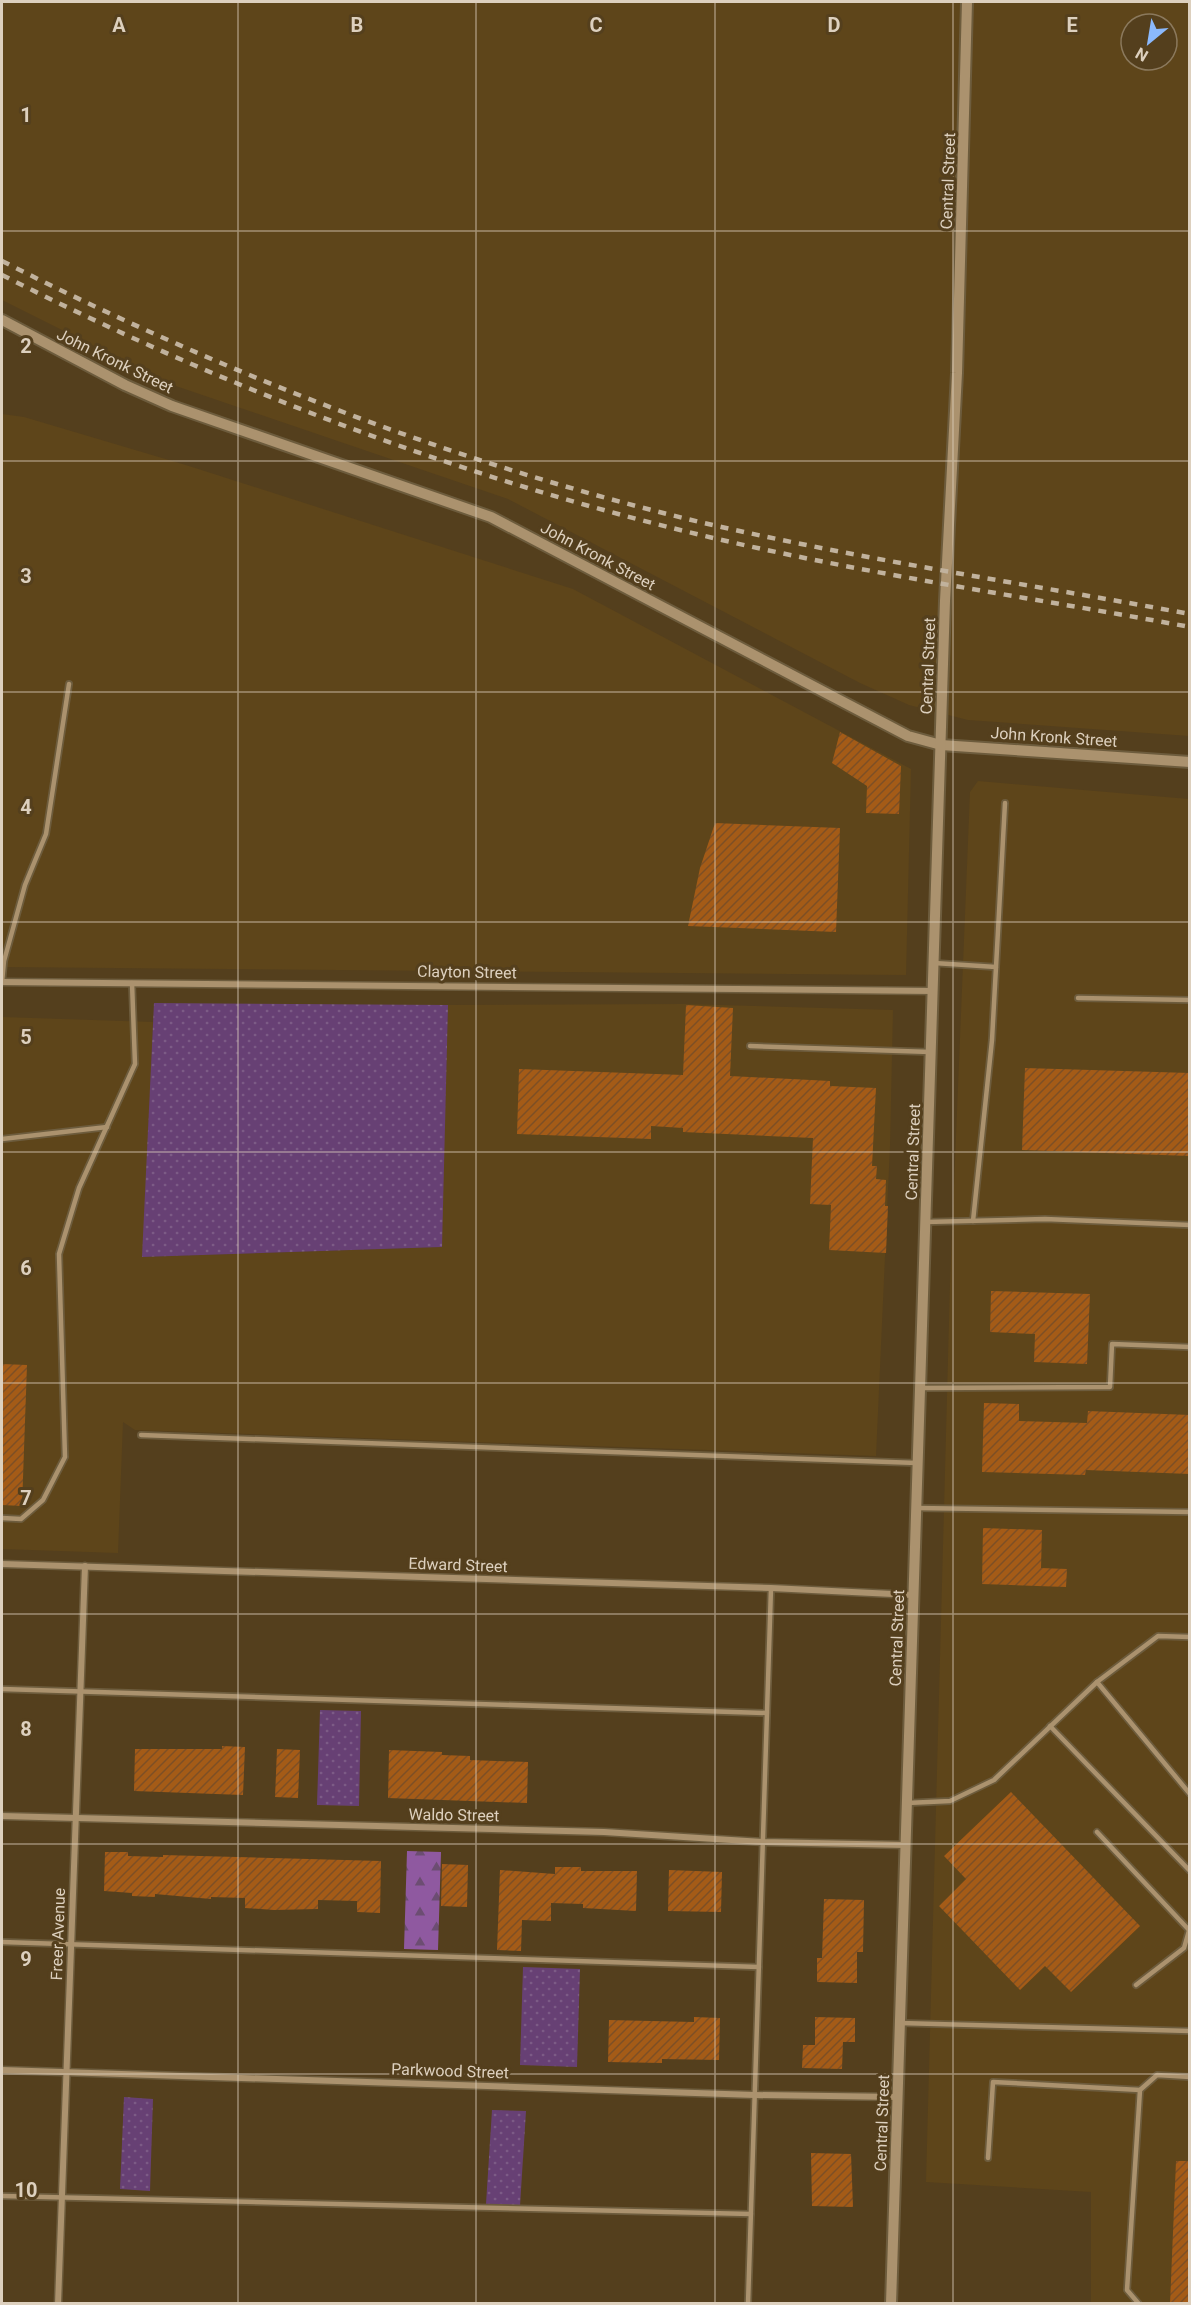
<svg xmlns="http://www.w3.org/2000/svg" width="1191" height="2305" font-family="Roboto,sans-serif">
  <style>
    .built { fill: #5e451a; fill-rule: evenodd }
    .grass { fill: url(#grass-dots) }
    .forest { fill: url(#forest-firs) }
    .building { fill: url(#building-hatch) }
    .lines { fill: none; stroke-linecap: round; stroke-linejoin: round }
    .service-casing { stroke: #6d5c3d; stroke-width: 8 }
    .minor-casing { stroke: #6d5c3d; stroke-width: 9 }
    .tertiary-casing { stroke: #6d5c3d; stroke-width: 14 }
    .service { stroke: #ab926e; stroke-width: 4.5 }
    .minor { stroke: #ab926e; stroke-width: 6 }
    .tertiary { stroke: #ab926e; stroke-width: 10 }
    .rail { stroke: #c1b29d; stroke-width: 4.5; stroke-dasharray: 8 8; stroke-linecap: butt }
    .grid { fill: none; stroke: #ddd0be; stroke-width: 1.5; stroke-opacity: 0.55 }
    .labels { text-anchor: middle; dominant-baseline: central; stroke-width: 6; stroke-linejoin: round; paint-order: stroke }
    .street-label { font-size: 16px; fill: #ddd0be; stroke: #543f1d }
    .grid-label { font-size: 20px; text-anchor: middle; font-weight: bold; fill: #ddd0be; stroke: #543f1d; stroke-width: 6; stroke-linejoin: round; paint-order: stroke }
  </style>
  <defs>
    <pattern id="grass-dots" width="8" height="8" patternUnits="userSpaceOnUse" patternTransform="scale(1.5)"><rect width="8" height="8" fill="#674074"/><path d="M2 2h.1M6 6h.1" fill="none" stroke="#7c5b86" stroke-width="1.8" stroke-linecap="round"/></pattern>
    <pattern id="forest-firs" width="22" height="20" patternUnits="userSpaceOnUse" patternTransform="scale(1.5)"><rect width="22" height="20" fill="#8f59a0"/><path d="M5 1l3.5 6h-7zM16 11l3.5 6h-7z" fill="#6c4d72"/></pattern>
    <pattern id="building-hatch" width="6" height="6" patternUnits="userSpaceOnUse" patternTransform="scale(1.5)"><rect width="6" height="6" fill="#a45b17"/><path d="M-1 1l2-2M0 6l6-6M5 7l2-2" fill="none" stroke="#7d4f25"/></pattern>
  </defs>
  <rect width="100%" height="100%" fill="#543f1d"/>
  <g class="built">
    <path d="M 2,2 L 1189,2 L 1189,736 L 968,720 L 909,705 L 860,683 L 508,499 L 170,384 L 2,300 ZM 1131,24 L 1167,24 L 1167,60 L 1131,60 Z"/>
    <path d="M 2,414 L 24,417 L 189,466 L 573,589 L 911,769 L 906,975 L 2,967 Z"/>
    <path d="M 978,781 L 1189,799 L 1189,2303 L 1091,2303 L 1091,2192 L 926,2182 L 950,1284 L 970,792 Z"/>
    <path d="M 685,1004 L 893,1010 L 890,1146 L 876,1456 L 135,1430 L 123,1422 L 118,1553 L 2,1549 L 2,1017 L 153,1022 L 143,1257 L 441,1247 L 448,1005 Z"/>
  </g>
  <g class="grass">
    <path d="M 154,1003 L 448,1005 L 442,1247 L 142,1257 Z"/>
    <path d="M 320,1710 L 361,1711 L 359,1806 L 317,1805 Z"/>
    <path d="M 523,1967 L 580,1969 L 577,2067 L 520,2065 Z"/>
    <path d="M 124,2097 L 153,2099 L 150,2191 L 120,2189 Z"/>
    <path d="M 492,2110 L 526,2111 L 520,2206 L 486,2204 Z"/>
  </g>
  <path class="forest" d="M 407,1851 L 441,1852 L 438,1950 L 404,1949 Z"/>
  <g class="building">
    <path d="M 840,732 L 901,766 L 899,814 L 866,813 L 867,786 L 832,763 Z"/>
    <path d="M 715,823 L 840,828 L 836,932 L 688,926 L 700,868 Z"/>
    <path d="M 686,1005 L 733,1008 L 730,1076 L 830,1081 L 830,1086 L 876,1088 L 872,1166 L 877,1166 L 876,1179 L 886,1180 L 885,1206 L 888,1206 L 886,1253 L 829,1250 L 831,1205 L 810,1204 L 813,1138 L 683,1132 L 683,1128 L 651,1126 L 651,1139 L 517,1134 L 519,1069 L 683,1075 Z"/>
    <path d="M 1025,1068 L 1190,1073 L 1190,1156 L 1022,1150 Z"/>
    <path d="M 991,1291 L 1090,1294 L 1087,1364 L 1034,1362 L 1035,1334 L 990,1332 Z"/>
    <path d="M 2,1364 L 27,1365 L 22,1506 L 2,1505 Z"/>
    <path d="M 984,1403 L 1019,1404 L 1019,1421 L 1087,1423 L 1088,1411 L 1190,1415 L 1190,1474 L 1086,1470 L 1085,1475 L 982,1472 Z"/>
    <path d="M 983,1528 L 1042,1530 L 1041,1568 L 1067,1569 L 1066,1587 L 982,1584 Z"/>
    <path d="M 222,1746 L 245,1747 L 243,1795 L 134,1791 L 135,1749 L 222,1749 Z"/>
    <path d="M 277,1749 L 300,1750 L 298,1798 L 275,1797 Z"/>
    <path d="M 389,1750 L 442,1752 L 442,1755 L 470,1756 L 470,1760 L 528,1762 L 527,1803 L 388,1798 Z"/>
    <path d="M 1011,1792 L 1140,1926 L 1071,1992 L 1045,1966 L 1020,1990 L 939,1906 L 966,1879 L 944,1856 Z"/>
    <path d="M 105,1852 L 128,1852 L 128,1856 L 163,1857 L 163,1855 L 381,1861 L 380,1913 L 357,1912 L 357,1901 L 318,1900 L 318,1909 L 274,1910 L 245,1908 L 245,1898 L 211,1897 L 211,1899 L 155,1894 L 155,1897 L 132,1896 L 132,1893 L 104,1891 Z"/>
    <path d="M 442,1864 L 468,1865 L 467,1907 L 441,1906 Z"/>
    <path d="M 555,1867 L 581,1867 L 581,1871 L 637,1871 L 636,1911 L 583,1908 L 583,1904 L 551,1903 L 551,1921 L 522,1920 L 521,1951 L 497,1950 L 500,1870 L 555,1874 Z"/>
    <path d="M 669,1870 L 722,1872 L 721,1912 L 668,1911 Z"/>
    <path d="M 824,1899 L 864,1900 L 863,1952 L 857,1952 L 857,1983 L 817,1982 L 817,1958 L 822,1958 Z"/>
    <path d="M 694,2017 L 720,2018 L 719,2060 L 662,2059 L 662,2063 L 608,2062 L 609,2020 L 694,2022 Z"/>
    <path d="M 815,2017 L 855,2018 L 855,2042 L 843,2042 L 842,2069 L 802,2068 L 803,2045 L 815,2045 Z"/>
    <path d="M 811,2153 L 851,2154 L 853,2207 L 812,2206 Z"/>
    <path d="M 1176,2161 L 1190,2161 L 1190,2304 L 1170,2304 Z"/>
  </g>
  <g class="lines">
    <g class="service-casing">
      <g id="service">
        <path d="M 934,963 L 996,967"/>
        <path d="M 2,982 L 4,961 L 25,885 L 46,834 L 69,684"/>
        <path d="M 1078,998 L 1190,1000"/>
        <path d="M 750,1046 L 931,1052"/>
        <path d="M 2,1139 L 107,1127"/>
        <path d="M 973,1221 L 992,1040 L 1005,803"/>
        <path d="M 925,1222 L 1045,1219 L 1190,1225"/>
        <path d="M 921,1388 L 1110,1387 L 1112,1344 L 1190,1347"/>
        <path d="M 141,1435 L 917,1463"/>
        <path d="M 916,1508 L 1190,1512"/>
        <path d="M 2,1518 L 21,1519 L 43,1500 L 65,1457 L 59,1254 L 79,1188 L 135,1064 L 132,983"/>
        <path d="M 1097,1682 L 1158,1636 L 1190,1637"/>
        <path d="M 2,1689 L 767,1713"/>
        <path d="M 1050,1726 L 1190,1871"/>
        <path d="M 907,1803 L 950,1801 L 994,1780 L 1097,1682 L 1190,1794"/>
        <path d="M 1097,1832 L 1189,1930"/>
        <path d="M 2,1942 L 759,1967"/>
        <path d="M 1136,1985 L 1184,1948 L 1190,1927"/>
        <path d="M 900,2023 L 1190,2031"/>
        <path d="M 988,2158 L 993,2082 L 1140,2090"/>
        <path d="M 2,2196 L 751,2214"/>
        <path d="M 748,2304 L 771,1588"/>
        <path d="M 1139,2304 L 1127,2290 L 1140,2090 L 1157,2075 L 1190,2077"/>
      </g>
    </g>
    <g class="minor-casing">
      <g id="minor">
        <path d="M 2,982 L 933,991"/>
        <path d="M 2,1564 L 771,1588 L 913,1595"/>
        <path d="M 2,1816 L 604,1832 L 763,1842 L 905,1845"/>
        <path d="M 2,2070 L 755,2095 L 897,2097"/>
        <path d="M 58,2304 L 85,1566"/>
      </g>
    </g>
    <g class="tertiary-casing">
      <g id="tertiary">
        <path d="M 2,320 L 125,385 L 172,406 L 491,517 L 908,736 L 941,745 L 1190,762"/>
        <path d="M 891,2304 L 945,601 L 957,373 L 967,2"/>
      </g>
    </g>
    <use href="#service" class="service"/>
    <use href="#minor" class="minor"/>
    <use href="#tertiary" class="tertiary"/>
    <g class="rail">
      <path d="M 2,261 C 225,374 459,465 704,523 C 864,560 1027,584 1190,614"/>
      <path d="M 2,275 C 231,391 471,482 722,540 C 877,576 1034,598 1190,627"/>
    </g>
  </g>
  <path class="grid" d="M 238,2 L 238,2304M 476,2 L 476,2304M 715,2 L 715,2304M 953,2 L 953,2304M 2,231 L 1190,231M 2,461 L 1190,461M 2,692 L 1190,692M 2,922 L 1190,922M 2,1152 L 1190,1152M 2,1383 L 1190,1383M 2,1614 L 1190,1614M 2,1844 L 1190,1844M 2,2074 L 1190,2074"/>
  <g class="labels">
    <g class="street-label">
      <text transform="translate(948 181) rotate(-88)">Central Street</text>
      <text transform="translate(115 361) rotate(26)">John Kronk Street</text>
      <text transform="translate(598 556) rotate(28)">John Kronk Street</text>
      <text transform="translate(928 666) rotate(-88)">Central Street</text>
      <text transform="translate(1054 737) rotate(4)">John Kronk Street</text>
      <text transform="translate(467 972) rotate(1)">Clayton Street</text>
      <text transform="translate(913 1152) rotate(-88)">Central Street</text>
      <text transform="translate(458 1565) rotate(2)">Edward Street</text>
      <text transform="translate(897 1638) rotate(-88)">Central Street</text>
      <text transform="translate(454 1815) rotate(1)">Waldo Street</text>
      <text transform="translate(58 1934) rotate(-88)">Freer Avenue</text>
      <text transform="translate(450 2071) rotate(2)">Parkwood Street</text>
      <text transform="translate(882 2123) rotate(-88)">Central Street</text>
    </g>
  </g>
  <g class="grid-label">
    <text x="119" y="32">A</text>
    <text x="357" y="32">B</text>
    <text x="596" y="32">C</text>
    <text x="834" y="32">D</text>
    <text x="1072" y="32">E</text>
    <text x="26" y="122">1</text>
    <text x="26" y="353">2</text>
    <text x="26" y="583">3</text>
    <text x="26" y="814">4</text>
    <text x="26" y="1044">5</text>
    <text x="26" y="1275">6</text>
    <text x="26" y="1505">7</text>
    <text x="26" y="1736">8</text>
    <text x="26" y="1966">9</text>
    <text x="26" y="2197">10</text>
  </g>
  <rect width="1191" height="2305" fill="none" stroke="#ddd0be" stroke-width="6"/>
  <g transform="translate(1149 42) rotate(210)"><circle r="28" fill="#543f1d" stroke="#8b795d" stroke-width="1.5"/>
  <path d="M0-4.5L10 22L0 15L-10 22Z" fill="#8bb9fc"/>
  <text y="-9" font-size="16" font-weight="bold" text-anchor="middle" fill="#ddd0be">N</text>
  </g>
</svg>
